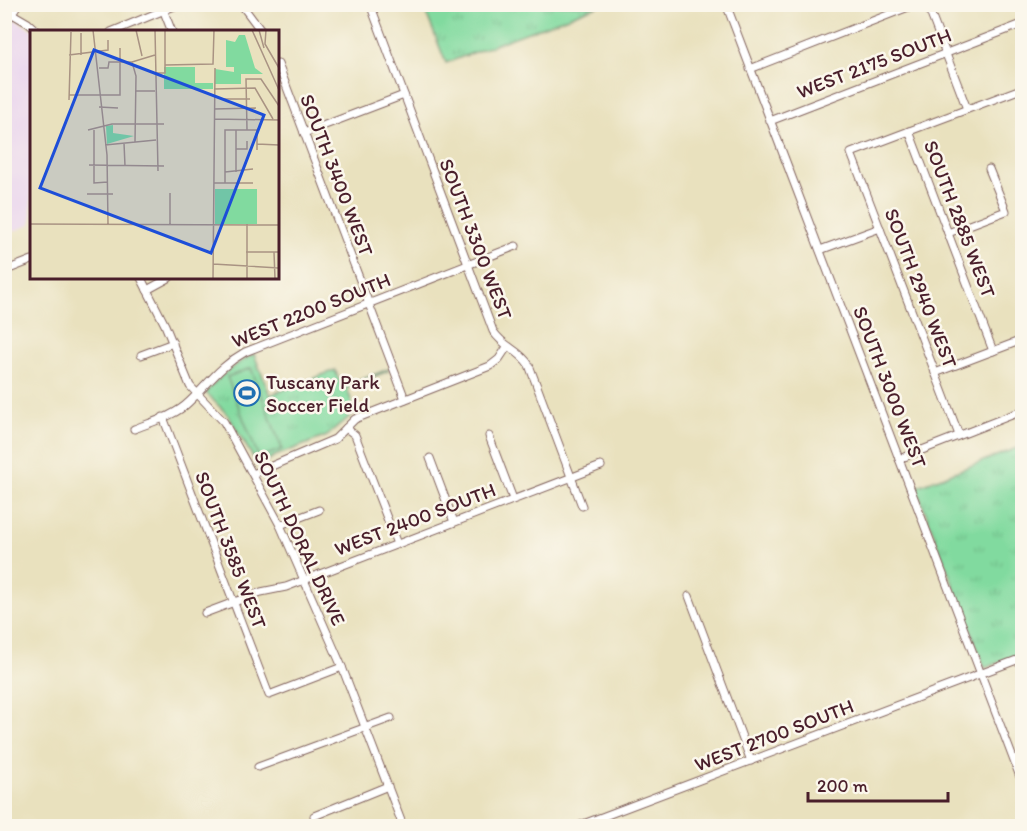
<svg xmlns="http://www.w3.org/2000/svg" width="1027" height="831" font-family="Itim,sans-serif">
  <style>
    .built { fill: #e8d2ee }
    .grass { fill: url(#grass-tufts); stroke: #667c65; stroke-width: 1.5 }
    .pitch { fill: #81da9f; stroke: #667c65; stroke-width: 1.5 }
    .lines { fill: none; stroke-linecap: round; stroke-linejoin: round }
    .minor-casing { stroke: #82635e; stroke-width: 9 }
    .minor { stroke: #fff; stroke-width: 7 }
    .labels { text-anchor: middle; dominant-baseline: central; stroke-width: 5; stroke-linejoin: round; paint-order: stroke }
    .street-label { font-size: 20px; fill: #4a1f2b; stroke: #fbf7ec }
    .poi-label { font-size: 20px; fill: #4a1f2b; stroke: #fbf7ec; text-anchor: start }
    .inset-road { fill: none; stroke: #a99383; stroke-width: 1.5 }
    .view { fill: #1d4ed8; fill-opacity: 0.15; stroke: #1d4ed8; stroke-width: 3 }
    .inset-edge { fill: none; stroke: #4a1f2b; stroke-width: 3 }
  </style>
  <defs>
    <pattern id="grass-tufts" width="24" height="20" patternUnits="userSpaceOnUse" patternTransform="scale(1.5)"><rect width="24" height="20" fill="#81da9f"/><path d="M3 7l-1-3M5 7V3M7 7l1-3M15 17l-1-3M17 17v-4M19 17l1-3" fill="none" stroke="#71bb89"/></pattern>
  </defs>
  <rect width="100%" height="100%" fill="#fbf7ec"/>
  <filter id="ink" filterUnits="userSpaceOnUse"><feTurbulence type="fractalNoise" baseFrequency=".0167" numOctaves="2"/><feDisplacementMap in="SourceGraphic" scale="12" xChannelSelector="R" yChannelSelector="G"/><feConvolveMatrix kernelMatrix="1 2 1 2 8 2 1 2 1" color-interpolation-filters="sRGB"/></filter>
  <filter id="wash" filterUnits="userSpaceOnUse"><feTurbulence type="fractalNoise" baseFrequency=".008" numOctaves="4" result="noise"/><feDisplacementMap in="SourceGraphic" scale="24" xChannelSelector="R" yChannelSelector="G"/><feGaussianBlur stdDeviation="1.35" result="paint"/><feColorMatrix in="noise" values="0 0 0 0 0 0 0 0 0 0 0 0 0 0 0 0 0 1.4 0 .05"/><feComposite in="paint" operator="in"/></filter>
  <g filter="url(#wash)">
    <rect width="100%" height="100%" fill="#e9e1be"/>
    <path class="built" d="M 12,18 L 34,31 L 32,32 L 31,224 L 5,235 L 4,31 Z"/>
    <g class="grass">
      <path d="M 423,5 L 600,5 L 446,63 Z"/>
      <path d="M 254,354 L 270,395 L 335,370 L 342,387 L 388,369 L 388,371 L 347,388 L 355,412 L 327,436 L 275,456 L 258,466 L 228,415 L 206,393 C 220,375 234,365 254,354 Z"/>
      <path d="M 1022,446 L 1022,653 L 985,668 L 916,487 Z"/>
    </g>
    <path class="pitch" d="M 251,368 L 282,449 L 259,458 L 227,377 Z"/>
  </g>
  <g filter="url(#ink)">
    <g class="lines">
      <g class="minor-casing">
        <g id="minor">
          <path d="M 161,4 L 172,32"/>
          <path d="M 241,4 L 262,32"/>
          <path d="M 370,4 L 493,331 C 505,349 518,348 529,365 L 582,506"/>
          <path d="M 726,4 L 1022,782"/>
          <path d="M 927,4 L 967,109"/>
          <path d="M 4,9 L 28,23 L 38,32"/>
          <path d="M 4,25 L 18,4"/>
          <path d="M 111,32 L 179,4"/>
          <path d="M 278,64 L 405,399"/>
          <path d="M 750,69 L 916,4"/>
          <path d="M 770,121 L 1022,24"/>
          <path d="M 909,131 L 993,351"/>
          <path d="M 304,133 L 404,95"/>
          <path d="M 948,233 L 1006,211 L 989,169"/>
          <path d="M 820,250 L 880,228"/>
          <path d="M 4,271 L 32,260"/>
          <path d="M 141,278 L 165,325 L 190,386 L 224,422 L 280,525 L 342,667 L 403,826"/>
          <path d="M 147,290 L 169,278"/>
          <path d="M 141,355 L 173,343"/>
          <path d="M 935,373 L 1022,340"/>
          <path d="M 163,417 L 269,695 L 342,667"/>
          <path d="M 346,428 L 355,435 L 397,544"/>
          <path d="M 134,429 C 152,422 175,416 189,402 C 209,383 220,366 245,352 L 516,246"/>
          <path d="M 959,435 L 851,153 L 1021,89 L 1022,94"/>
          <path d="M 489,436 L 513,499"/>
          <path d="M 430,458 L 454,522"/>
          <path d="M 899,459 L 1022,411"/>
          <path d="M 253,474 L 335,439 L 355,419 L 490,366 L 499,359 L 507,347"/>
          <path d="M 280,525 L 319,510"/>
          <path d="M 689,596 L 751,761"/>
          <path d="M 205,613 L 261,592 L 286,587 L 601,466"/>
          <path d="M 258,767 L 391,718"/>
          <path d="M 314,816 L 388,786"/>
          <path d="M 578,826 L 1022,658"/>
        </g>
      </g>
      <use href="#minor" class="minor"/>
    </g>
  </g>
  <defs>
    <g id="stadium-ring" transform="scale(1.35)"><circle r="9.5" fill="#fbf7ec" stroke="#1f6fb2" stroke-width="1.5"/><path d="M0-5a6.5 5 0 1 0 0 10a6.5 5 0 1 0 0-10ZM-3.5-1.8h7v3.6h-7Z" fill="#1f6fb2"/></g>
  </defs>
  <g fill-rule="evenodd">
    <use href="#stadium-ring" x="247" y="393"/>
  </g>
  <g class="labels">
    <g class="street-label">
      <text transform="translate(874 63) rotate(-21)">WEST 2175 SOUTH</text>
      <text transform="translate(337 175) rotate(69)">SOUTH 3400 WEST</text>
      <text transform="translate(960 219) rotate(69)">SOUTH 2885 WEST</text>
      <text transform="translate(476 239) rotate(69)">SOUTH 3300 WEST</text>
      <text transform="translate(921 288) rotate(69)">SOUTH 2940 WEST</text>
      <text transform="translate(311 310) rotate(-22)">WEST 2200 SOUTH</text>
      <text transform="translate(890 387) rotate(69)">SOUTH 3000 WEST</text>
      <text transform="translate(415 519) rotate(-21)">WEST 2400 SOUTH</text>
      <text transform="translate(300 538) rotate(65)">SOUTH DORAL DRIVE</text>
      <text transform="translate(231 550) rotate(69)">SOUTH 3585 WEST</text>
      <text transform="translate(774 735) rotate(-21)">WEST 2700 SOUTH</text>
    </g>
    <g class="poi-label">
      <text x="266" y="382">Tuscany Park<tspan x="266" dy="23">Soccer Field</tspan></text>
    </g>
  </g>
  <g transform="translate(30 30)">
    <rect width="249" height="249" fill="#e9e1be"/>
    <path d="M 209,5 L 215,5 L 225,38 L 233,44 L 211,44 L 211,54 L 185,54 L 185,39 L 204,42 L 204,37 L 196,37 L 196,10 L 205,12 ZM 134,37 L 165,37 L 165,53 L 183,53 L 183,59 L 134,59 ZM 83,95 L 83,103 L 104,106 L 77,114 L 76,96 ZM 185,159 L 227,159 L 227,194 L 185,194 Z" fill="#81da9f"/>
    <path class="inset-road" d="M 63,0 L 77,125 L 78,194M 106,0 L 112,26M 125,0 L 128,141M 222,0 L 249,60M 229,0 L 234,18M 236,0 L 235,14 L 249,38M 39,25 L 78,20 L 78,10M 51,25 L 51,3M 102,32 L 106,46 L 105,112M 135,35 L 183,34 L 184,0M 69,38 L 78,38 L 79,32 L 102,32 L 125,25M 125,43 L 135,43 L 135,0M 184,59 L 225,58 L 243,89M 106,61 L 125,61M 39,65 L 90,65 L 90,18M 191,69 L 220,69M 39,70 L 41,2M 69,77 L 88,78M 184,79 L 226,78M 184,89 L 249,90M 58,100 L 82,94 L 134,94M 64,100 L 64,153 L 78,152M 217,100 L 216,49 L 231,49 L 249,76M 94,113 L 95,136M 227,114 L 249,115M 75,115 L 126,110M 206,119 L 217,119 L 217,111M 59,135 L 134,136M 195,142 L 223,139M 206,142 L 206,100M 184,153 L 223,153M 195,153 L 195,100 L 227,100 L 227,120M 57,164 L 83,164M 0,194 L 249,195M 140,194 L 140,163M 217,194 L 217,249M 216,222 L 249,222M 244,222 L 245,249M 183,234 L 249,238M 183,249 L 185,38"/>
    <path class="view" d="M 64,20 L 234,85 L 181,223 L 10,158 Z"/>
    <rect width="249" height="249" class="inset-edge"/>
  </g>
  <rect width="1027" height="831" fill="none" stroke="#fbf7ec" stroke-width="24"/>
  <path d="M808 792v9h140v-9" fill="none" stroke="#4a1f2b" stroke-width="3"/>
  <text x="817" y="792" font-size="18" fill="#4a1f2b" stroke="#fbf7ec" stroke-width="4.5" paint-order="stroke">200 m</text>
</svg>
